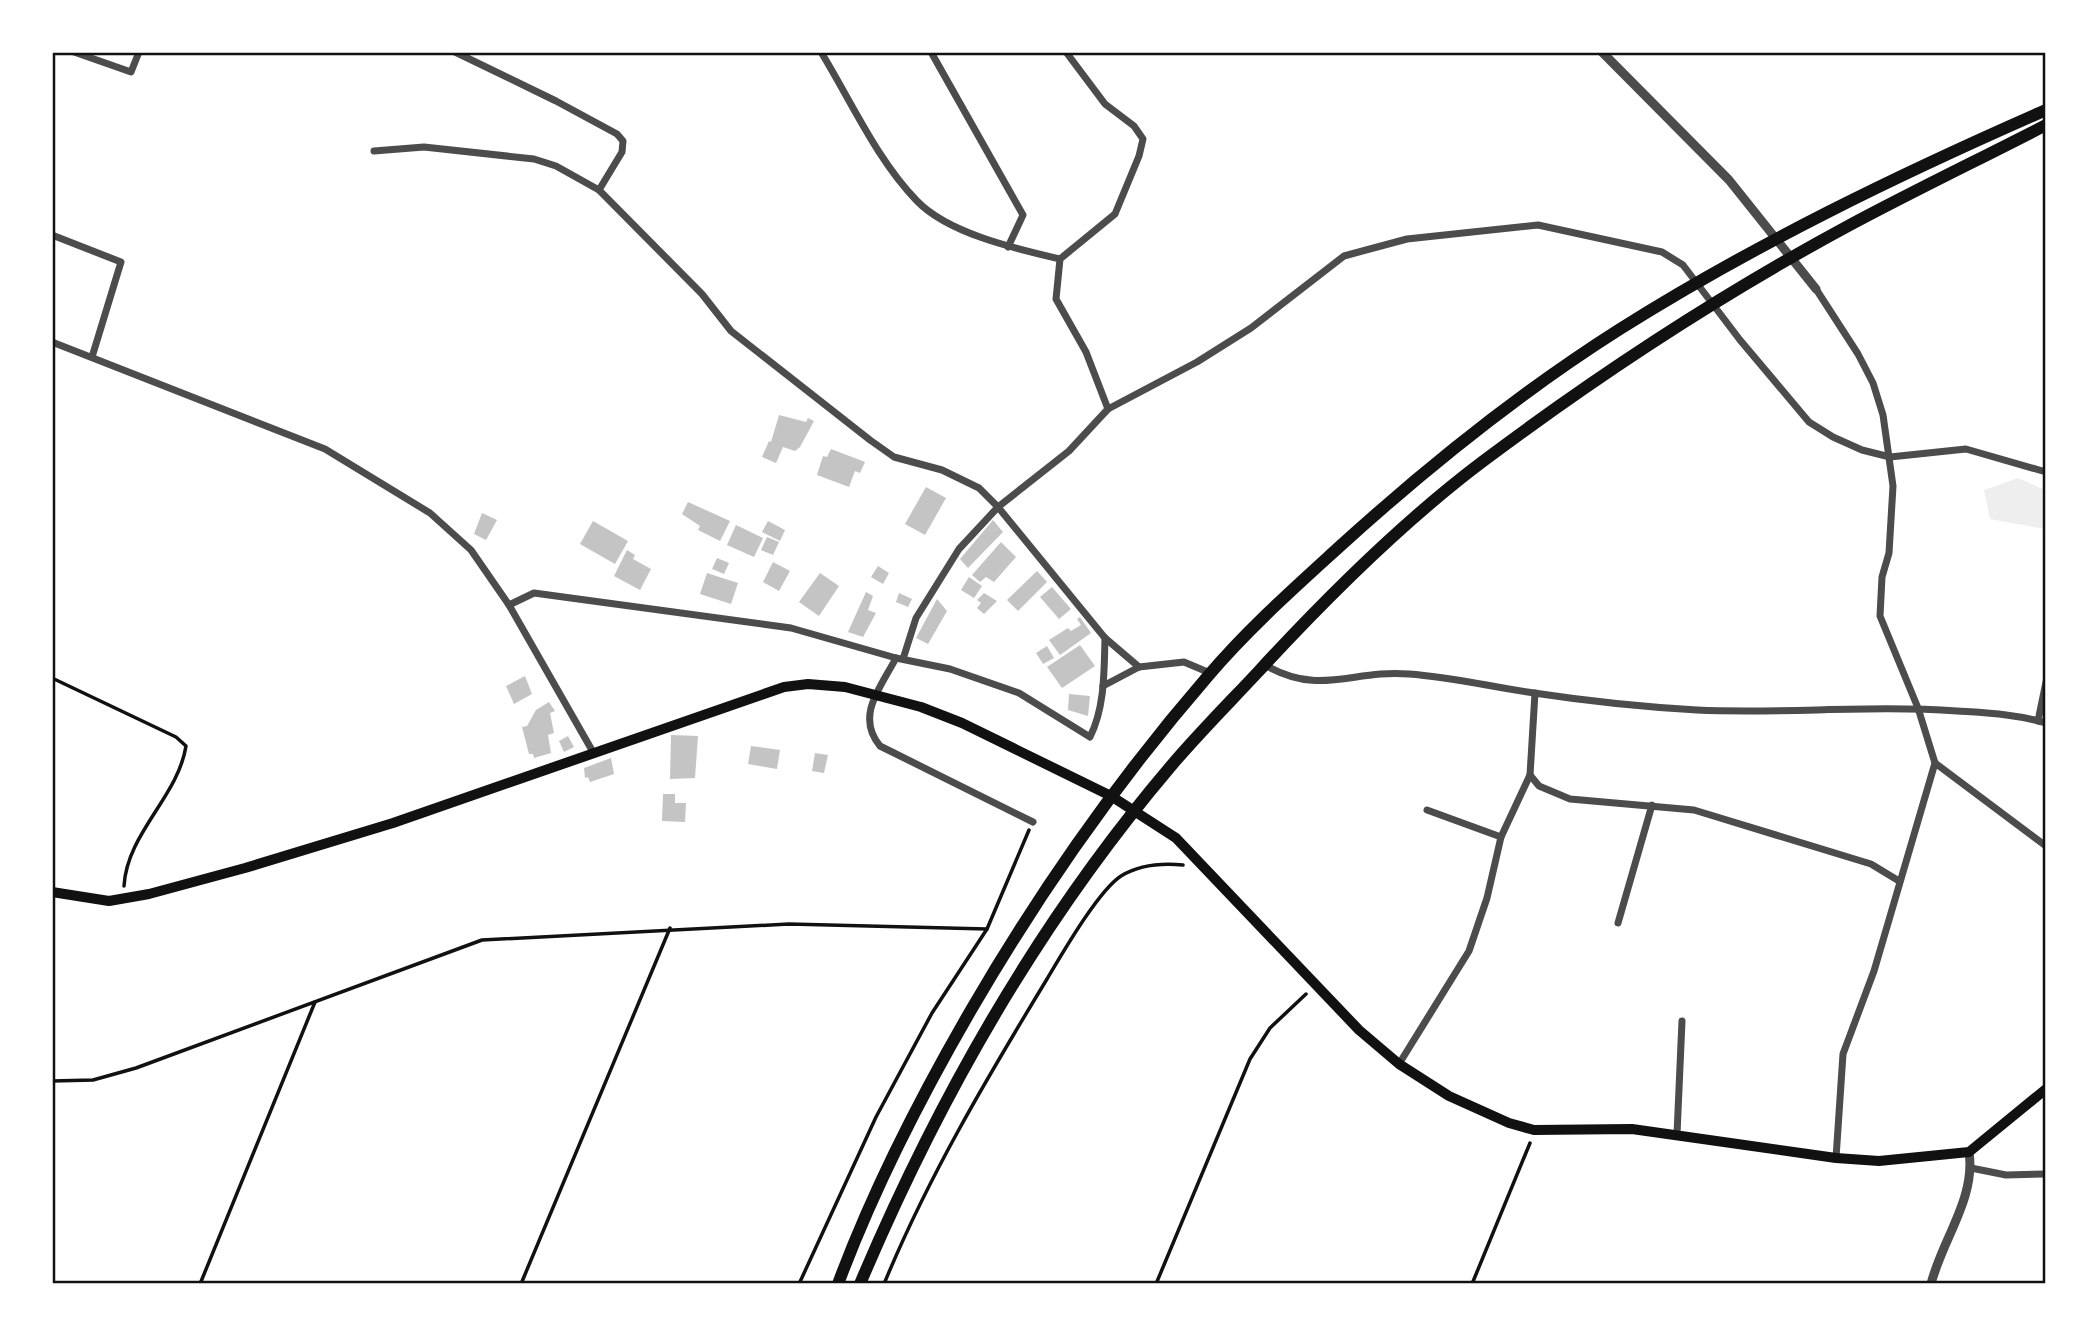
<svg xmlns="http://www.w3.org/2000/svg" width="2098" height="1336" font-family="Bitter,serif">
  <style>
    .green { fill: #eee }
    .building { fill: #c4c4c4 }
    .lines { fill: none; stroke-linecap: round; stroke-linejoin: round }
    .path { stroke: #111; stroke-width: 3.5 }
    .minor { stroke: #4c4c4c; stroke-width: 7 }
    .tertiary { stroke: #4c4c4c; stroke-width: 9 }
    .primary { stroke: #111; stroke-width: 10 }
    .trunk { stroke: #111; stroke-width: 12 }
    .neatline { fill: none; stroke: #111; stroke-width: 2.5 }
  </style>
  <rect width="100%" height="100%" fill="#fff"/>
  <path class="green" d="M 2018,478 L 2045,490 L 2045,529 L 1990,519 L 1984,490 Z"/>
  <g class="building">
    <path d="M 779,415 L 806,422 L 808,418 L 814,421 L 800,447 L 795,451 L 783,447 L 776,463 L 762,457 L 769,441 L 771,442 Z"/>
    <path d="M 831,449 L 865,462 L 860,473 L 855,471 L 849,487 L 817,475 L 823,456 L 827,457 Z"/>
    <path d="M 926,487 L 946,498 L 925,535 L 905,524 Z"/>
    <path d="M 688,502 L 730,521 L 720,541 L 698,530 L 700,526 L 682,514 Z"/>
    <path d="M 482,513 L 497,520 L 486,540 L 474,534 Z"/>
    <path d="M 993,520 L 1003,532 L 968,568 L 960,559 Z"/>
    <path d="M 593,521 L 628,541 L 615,564 L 580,544 Z"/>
    <path d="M 768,521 L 785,530 L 780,541 L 762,532 Z"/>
    <path d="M 736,525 L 763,538 L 754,557 L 727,545 Z"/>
    <path d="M 767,537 L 779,542 L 773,555 L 761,550 Z"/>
    <path d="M 1001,542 L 1016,557 L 994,582 L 986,577 L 980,582 L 972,575 Z"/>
    <path d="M 627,550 L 635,555 L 633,559 L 651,569 L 640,590 L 614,576 Z"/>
    <path d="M 717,558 L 729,563 L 724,574 L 712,569 Z"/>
    <path d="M 773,562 L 790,571 L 779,591 L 763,582 Z"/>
    <path d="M 878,566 L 889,573 L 883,584 L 871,577 Z"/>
    <path d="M 1037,571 L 1047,582 L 1018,611 L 1007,600 Z"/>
    <path d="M 707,573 L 738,583 L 731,604 L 700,594 Z"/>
    <path d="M 820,573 L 839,586 L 819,616 L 799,602 Z"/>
    <path d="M 969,577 L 982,586 L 974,598 L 961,590 Z"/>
    <path d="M 1052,587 L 1071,609 L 1059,619 L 1040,597 Z"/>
    <path d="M 866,592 L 873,596 L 868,610 L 876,613 L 863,637 L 848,632 Z"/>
    <path d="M 899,593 L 912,599 L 908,607 L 896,602 Z"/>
    <path d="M 984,593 L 997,601 L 984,614 L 977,608 L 981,603 L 977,600 Z"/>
    <path d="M 937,599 L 947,611 L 928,644 L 916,638 Z"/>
    <path d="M 1080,617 L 1091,633 L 1060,655 L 1049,640 L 1068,628 L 1071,631 L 1081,625 L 1077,619 Z"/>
    <path d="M 1080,645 L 1095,666 L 1062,688 L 1047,667 Z"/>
    <path d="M 1047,646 L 1054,658 L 1043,664 L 1036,653 Z"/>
    <path d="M 525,676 L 532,694 L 514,704 L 506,686 Z"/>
    <path d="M 1069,694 L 1090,696 L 1088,716 L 1068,710 Z"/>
    <path d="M 549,702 L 555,711 L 550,713 L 554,733 L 548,735 L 551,753 L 534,758 L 533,754 L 529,754 L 522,727 L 527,726 L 536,710 Z"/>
    <path d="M 671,735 L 698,736 L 695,778 L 670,779 Z"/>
    <path d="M 568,736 L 574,747 L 564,752 L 559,741 Z"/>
    <path d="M 751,746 L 780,750 L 777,769 L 748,764 Z"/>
    <path d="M 815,753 L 828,755 L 824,773 L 812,771 Z"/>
    <path d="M 611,758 L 614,774 L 590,782 L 588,777 L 585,778 L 584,768 Z"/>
    <path d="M 663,794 L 675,794 L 675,803 L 686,803 L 685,822 L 662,821 Z"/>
  </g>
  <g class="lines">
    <g class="path">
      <path d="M 52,678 L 176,737 L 186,746 C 178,797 127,833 124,886"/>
      <path d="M 52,1081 L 93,1080 L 136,1068 L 482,940 L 789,924 L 987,929"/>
      <path d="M 200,1284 L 315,1002"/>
      <path d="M 521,1284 L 670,928"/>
      <path d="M 799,1284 L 876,1117 L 932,1013 L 987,929 L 1029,830"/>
      <path d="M 884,1284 C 928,1177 987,1078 1047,979 C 1062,954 1098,891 1121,876 C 1139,865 1162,863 1183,865"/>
      <path d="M 1156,1284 L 1250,1059 L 1270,1028 L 1306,994"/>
      <path d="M 1472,1284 L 1530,1143"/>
    </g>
    <g class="minor">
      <path d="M 74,52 L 131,72 L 139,52"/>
      <path d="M 455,52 L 556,101 L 617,134 L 623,141 L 622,152 L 599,190"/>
      <path d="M 821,52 C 851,101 877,160 917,201 C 949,234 1017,249 1060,259"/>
      <path d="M 931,52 L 1023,215 L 1008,247"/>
      <path d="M 1066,52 L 1105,104 L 1134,126 L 1143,139 L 1139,156 L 1115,214 L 1060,259 L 1056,299 L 1086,352 L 1108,409"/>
      <path d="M 374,151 L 424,147 L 534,159 L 556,166 L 599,190 L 702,294 L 731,331 L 870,440 L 894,457 L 942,470 L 979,488 L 998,507 L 1105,638 C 1104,671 1105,707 1090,737 L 1019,693 L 950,669 L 896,658 L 791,628 L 534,593 L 509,605"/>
      <path d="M 52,235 L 121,262 L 92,357"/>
      <path d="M 1816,289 L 1858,354 L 1873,383 L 1883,415 L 1893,486 L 1889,553 L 1882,577 L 1880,616 L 1918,708 L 1935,763 L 1874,971 L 1843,1054 L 1836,1158"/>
      <path d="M 52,342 L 325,449 L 430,513 L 471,550 L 509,605 L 593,752"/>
      <path d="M 1105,638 L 1139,667"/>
      <path d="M 896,658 C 881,687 855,716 880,746 L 1033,822"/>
      <path d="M 903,659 L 916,618 L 959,549 L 998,507 L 1069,451 L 1108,409 L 1197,362 L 1251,328 L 1344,256 L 1407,239 L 1538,225 L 1662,252 L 1683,265 L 1740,340 L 1809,422 L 1833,437 L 1862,450 L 1890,457 L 1966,449 L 2046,472"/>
      <path d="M 1265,665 C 1320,697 1353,669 1409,674 C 1451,677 1492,687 1534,693 C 1587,701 1644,707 1697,710 C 1784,714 1870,705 1957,711 C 1987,713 2016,714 2046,723"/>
      <path d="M 1103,686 L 1139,667 L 1184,662 L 1210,673"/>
      <path d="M 2038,721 L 2046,682"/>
      <path d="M 1935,763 L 2046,846"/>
      <path d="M 1530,775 L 1539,786 L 1570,799 L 1694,810 L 1871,864 L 1899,881"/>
      <path d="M 1427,810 L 1501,837"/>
      <path d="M 1618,923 L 1652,805"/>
      <path d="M 1399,1064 L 1469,951 L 1487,898 L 1501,837 L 1530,775 L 1535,693"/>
      <path d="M 1677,1134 L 1682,1021"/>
      <path d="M 1971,1168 L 2006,1175 L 2046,1174"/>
    </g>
    <g class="tertiary">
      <path d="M 1602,52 L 1729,180 L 1816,289"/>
      <path d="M 1931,1284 C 1942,1240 1976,1198 1969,1152"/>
    </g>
    <path class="primary" d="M 52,892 L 109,901 L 149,894 L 245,868 L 393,823 L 784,687 L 808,684 L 845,687 L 921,707 L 962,723 L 1111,796 L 1176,838 L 1359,1030 L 1399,1064 L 1449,1096 L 1509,1123 L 1534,1130 L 1632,1129 L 1836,1158 L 1879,1161 L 1969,1152 L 2046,1089"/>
    <g class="trunk">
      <path d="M 838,1284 C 874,1187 920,1098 971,1010 C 1040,891 1118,780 1208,676 C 1247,630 1293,589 1338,548 C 1426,468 1519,393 1620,329 C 1755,244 1900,174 2046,110"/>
      <path d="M 860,1284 C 939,1097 1040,920 1171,766 C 1199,733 1229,703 1258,672 C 1327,597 1401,523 1482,462 C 1598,375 1720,295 1848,226 C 1913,191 1980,159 2046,125"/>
    </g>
  </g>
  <rect width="2098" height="1336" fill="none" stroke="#ffffff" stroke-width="108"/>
  <rect x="54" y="54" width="1990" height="1228" class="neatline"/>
</svg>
